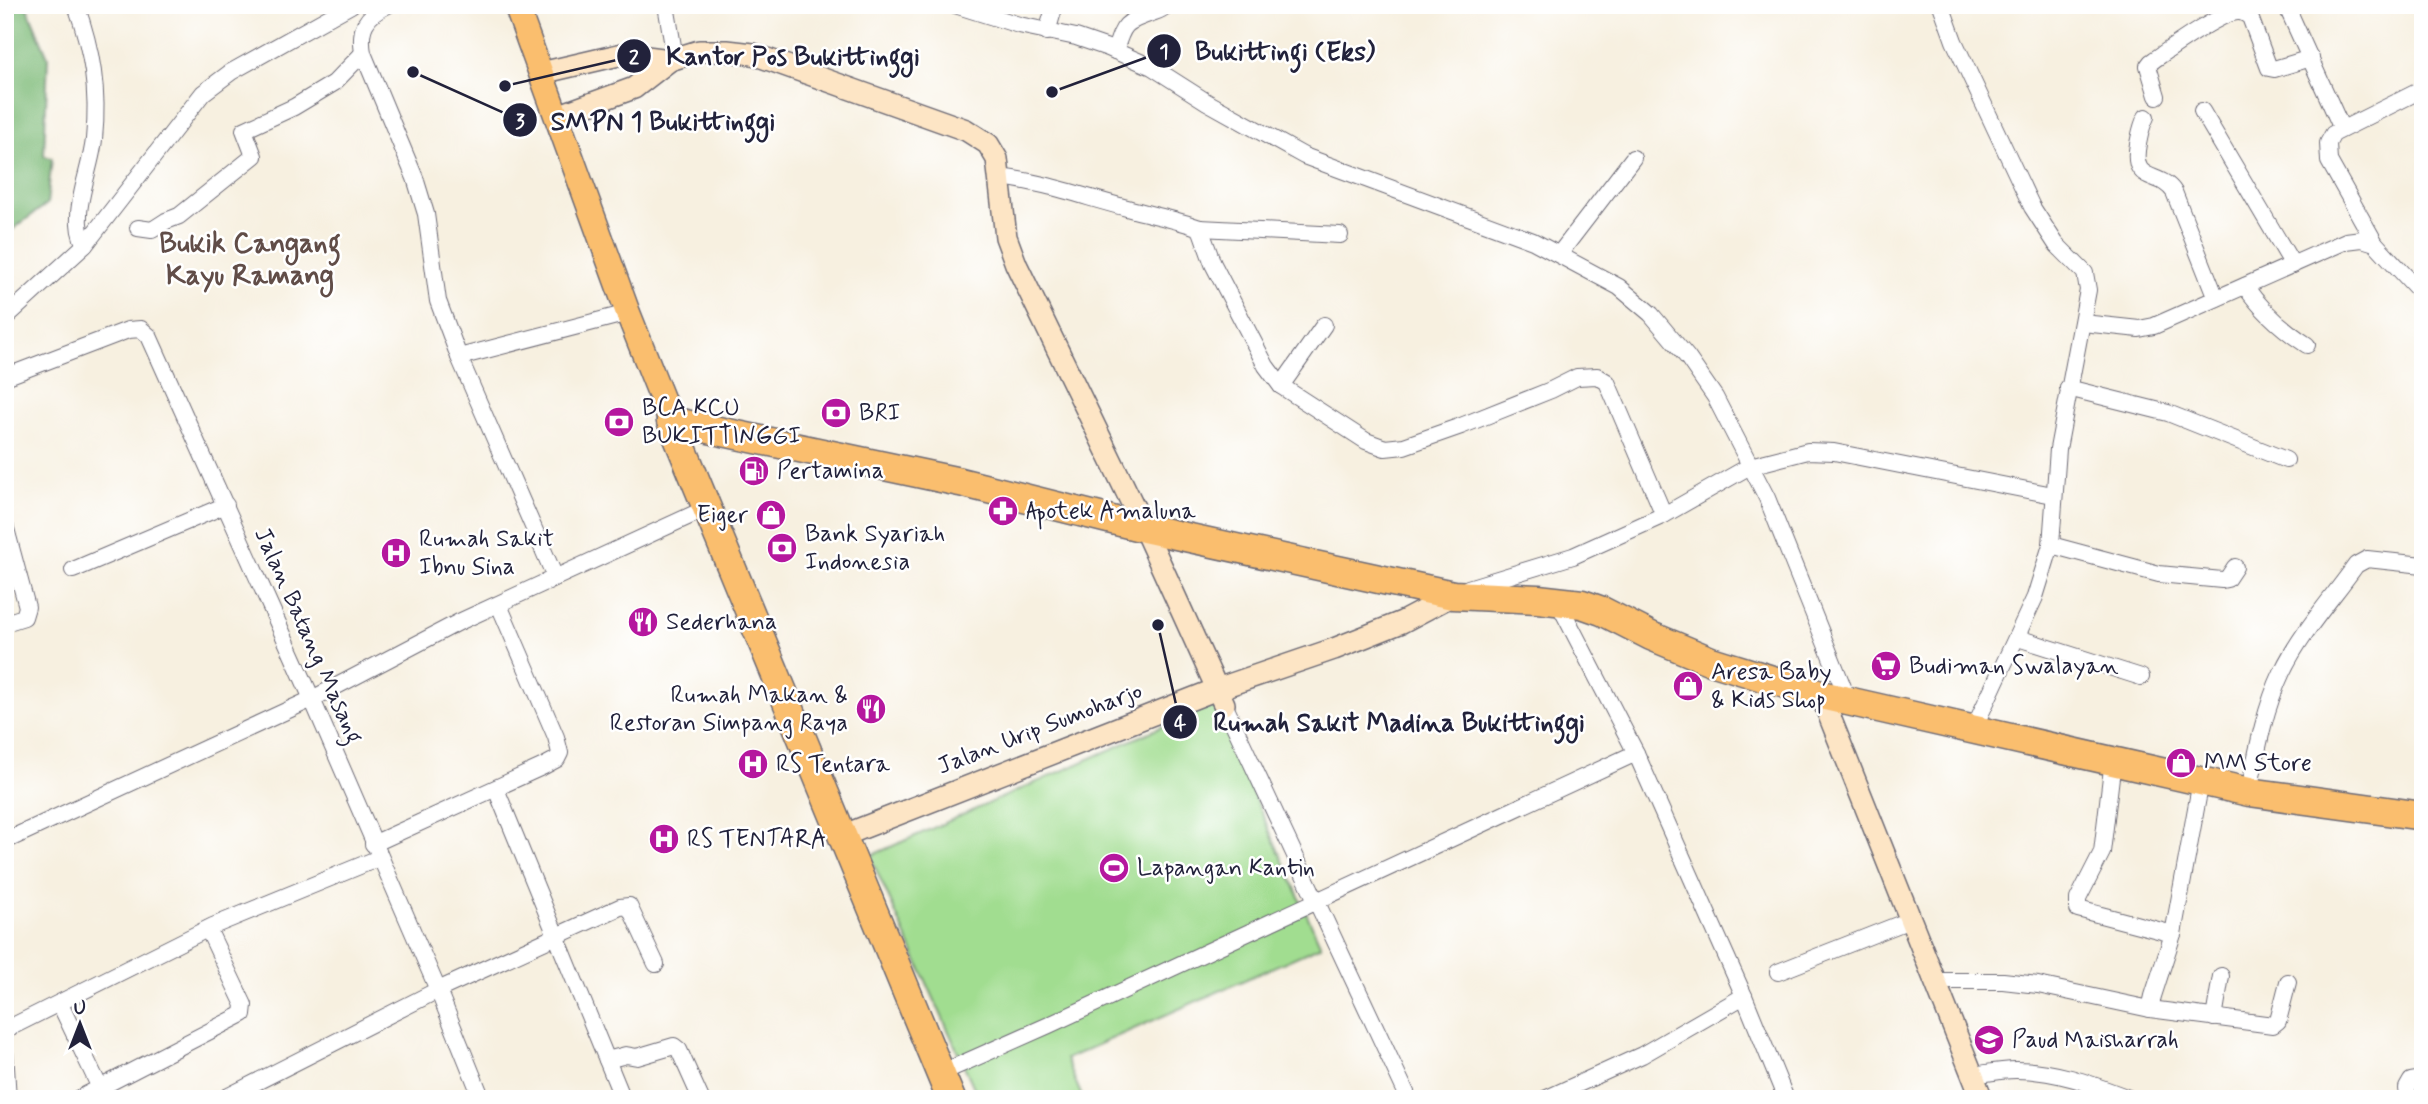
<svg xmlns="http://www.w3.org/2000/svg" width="2428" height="1104" font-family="Mynerve,sans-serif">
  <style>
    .green { fill: #a1dd90; stroke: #628066; stroke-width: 2 }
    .forest { fill: #80bc7a; stroke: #516f5a; stroke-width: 2 }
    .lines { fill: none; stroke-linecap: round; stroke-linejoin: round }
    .street-casing { stroke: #6d6a75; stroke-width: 18 }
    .secondary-casing { stroke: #6d6a75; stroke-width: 24 }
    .primary-casing { stroke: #6d6a75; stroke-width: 27 }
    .highway-casing { stroke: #6d6a75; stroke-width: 31 }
    .street { stroke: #fff; stroke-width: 16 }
    .secondary { stroke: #fde5c5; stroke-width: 21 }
    .primary { stroke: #fabe6e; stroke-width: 24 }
    .highway { stroke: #fabe6e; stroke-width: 28 }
    .labels { text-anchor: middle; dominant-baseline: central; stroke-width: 5; stroke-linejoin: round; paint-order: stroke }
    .poi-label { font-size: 24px; fill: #22223b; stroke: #fff; text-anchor: start }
    .street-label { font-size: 24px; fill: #22223b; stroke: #fff }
    .quarter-label { font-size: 28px; font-weight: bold; fill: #614d48; stroke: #fff }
    .leader { fill: none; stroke: #22223b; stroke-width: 2.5 }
    .callout-dot { fill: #22223b; stroke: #fff; stroke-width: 2.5 }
    .mark-label { font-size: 21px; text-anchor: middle; font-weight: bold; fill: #fff }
    .callout-label { font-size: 26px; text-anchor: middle; font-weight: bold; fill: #22223b; stroke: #fff; stroke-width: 5; stroke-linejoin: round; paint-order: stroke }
  </style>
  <rect width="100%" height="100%" fill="#fff"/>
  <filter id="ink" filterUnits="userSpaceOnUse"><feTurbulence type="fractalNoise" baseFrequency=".0143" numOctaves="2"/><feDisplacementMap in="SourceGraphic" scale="14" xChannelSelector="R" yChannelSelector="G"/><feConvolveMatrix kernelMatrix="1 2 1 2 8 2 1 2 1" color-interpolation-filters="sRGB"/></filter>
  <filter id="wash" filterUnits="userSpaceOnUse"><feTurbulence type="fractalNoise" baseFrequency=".00686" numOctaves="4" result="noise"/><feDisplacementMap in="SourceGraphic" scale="28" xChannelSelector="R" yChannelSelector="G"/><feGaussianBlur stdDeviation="1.57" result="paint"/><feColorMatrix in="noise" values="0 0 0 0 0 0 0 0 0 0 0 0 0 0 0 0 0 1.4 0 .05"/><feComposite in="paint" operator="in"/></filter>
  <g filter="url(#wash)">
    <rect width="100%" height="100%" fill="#f7f0e0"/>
    <path class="green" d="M 1213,704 L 1321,946 L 1066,1059 L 1083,1099 L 979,1099 L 870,856 Z"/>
    <path class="forest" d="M 5,5 L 26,5 L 48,57 L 44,156 L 52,158 L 47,204 L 5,235 Z"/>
  </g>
  <g filter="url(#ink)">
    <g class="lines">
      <g class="street-casing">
        <g id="street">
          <path d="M 76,5 C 92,50 99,91 94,139 C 91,172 68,216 85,245"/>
          <path d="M 388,5 C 365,16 359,28 363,53 L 415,178 L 426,214 L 438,301 L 459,357 L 555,577"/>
          <path d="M 666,5 L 675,58"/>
          <path d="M 955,5 L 1019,25 L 1076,37 L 1108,48 L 1152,67 L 1207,102 L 1304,156 L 1533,241 L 1619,287 L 1651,314 L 1688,358 L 1715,397 L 1767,498 L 1849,702"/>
          <path d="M 1941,5 L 1954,41 L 2032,207 L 2056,244 L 2085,273 L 2088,290 L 2058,449 L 2051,545 L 2035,597 L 1974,728"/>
          <path d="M 2286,5 L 2342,129"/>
          <path d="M 1047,32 L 1055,5"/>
          <path d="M 1115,51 C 1123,24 1125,22 1152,13 C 1158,11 1162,10 1167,5"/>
          <path d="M 2157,96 L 2148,66 L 2151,62 C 2167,51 2223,10 2240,12 C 2245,13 2246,14 2250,17 L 2269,68 L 2274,69 L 2311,58"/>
          <path d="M 2202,111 L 2293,265"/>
          <path d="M 2146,117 C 2141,126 2140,135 2138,144 C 2130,185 2160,170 2174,192 L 2216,298"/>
          <path d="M 999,177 C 1044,182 1084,197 1127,208 C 1151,215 1176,219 1200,228 L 1213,264 L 1266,366 L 1281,386 L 1366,441 L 1385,448 L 1404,446 L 1461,426 L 1551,390 L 1577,377 L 1597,376 L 1607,382 L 1664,515"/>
          <path d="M 138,228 L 152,230 L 166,221 L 179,216 L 254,156 L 244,130 L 294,107 L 334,83 L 363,53"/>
          <path d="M 1200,228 L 1340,235"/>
          <path d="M 2375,243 L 2329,161 L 2328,143 L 2333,134 L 2423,89"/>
          <path d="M 1560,253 L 1633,158"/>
          <path d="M 2245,286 C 2262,311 2282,329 2307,345"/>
          <path d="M 5,318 L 85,245 L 203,93 L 231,72 L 351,5"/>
          <path d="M 2083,323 L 2139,329 L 2154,326 L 2346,241 L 2362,239 L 2375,243 L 2423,295"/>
          <path d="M 459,357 L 628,313"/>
          <path d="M 5,377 L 128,330 L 141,329 L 149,336 L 312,699 L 438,990 L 482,1099"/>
          <path d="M 1281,386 L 1324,325"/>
          <path d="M 2068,388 L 2168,413 L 2286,460"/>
          <path d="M 5,525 L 27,607 L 24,617 L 5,623"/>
          <path d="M 2051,545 L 2159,574 L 2222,580 L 2227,579 L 2235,567"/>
          <path d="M 73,570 L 226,505"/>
          <path d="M 1468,588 L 1573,556 L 1664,515 L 1750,466 L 1808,451 L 1834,452 L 2053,495"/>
          <path d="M 1557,600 L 1636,753 L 1744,996 L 1786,1099"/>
          <path d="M 2018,638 L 2141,677"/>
          <path d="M 1224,704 L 1409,1099"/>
          <path d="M 2113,760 L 2102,852 L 2078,899 L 2078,909 L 2173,934"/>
          <path d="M 496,789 L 623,1099"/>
          <path d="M 2249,792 C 2257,751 2264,710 2282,672 C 2300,634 2331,600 2356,565 L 2367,559 L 2423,565"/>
          <path d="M 5,841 L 312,699 L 459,622 L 707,508"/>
          <path d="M 373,844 L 544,766 L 557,759 L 560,753 L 556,737 L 499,605"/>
          <path d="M 1778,972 L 1910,920"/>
          <path d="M 1935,981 L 2003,981 L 2038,985 L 2150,1009 L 2153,996 L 2173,934 L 2201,781"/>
          <path d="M 60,1004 L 100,1088"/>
          <path d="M 2150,1009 L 2273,1025 L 2278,1021 L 2288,982"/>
          <path d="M 2214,1018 L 2221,976"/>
          <path d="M 5,1030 L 213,926 L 379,858"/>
          <path d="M 5,1051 L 8,1099"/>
          <path d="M 607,1060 L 626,1055 L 637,1057 L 674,1046 L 679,1050 L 701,1099"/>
          <path d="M 941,1073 L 1049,1025 L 1636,753"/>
          <path d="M 1973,1075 C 1987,1073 2002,1070 2016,1070 C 2057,1070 2094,1085 2131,1099"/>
          <path d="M 78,1099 L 243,1014 L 244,1005 L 208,929"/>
          <path d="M 223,1099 L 438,990 L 620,907 L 629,906 L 656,964"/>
          <path d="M 1545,1099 L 1642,1055 L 1744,996"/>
          <path d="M 2408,1099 L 2407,1088 L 2411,1081 L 2423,1079"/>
        </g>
      </g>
      <g class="secondary-casing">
        <g id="secondary">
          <path d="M 541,73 L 623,54 L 670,60"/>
          <path d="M 557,116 L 634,88 L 670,60 L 699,51 L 727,51 L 753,54 L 966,130 L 988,144 L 997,159 L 1006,237 L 1016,264 L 1144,528 L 1224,704"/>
          <path d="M 1821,695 L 1982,1099"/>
          <path d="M 842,836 L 1217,689 L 1334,649 L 1402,622 L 1453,595"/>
        </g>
      </g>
      <g class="primary-casing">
        <path id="primary" d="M 516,5 L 628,313 L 671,421"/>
      </g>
      <g class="highway-casing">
        <g id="highway">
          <path d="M 671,421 L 960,482 L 1144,528 L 1425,589 L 1453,595 L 1538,599 L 1582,604 L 1602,611 L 1651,636 L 1711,661 L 1821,695 L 2249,792 L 2423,816"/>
          <path d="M 671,421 L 951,1099"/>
        </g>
      </g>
      <use href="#street" class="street"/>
      <use href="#secondary" class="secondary"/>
      <use href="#primary" class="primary"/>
      <use href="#highway" class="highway"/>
    </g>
  </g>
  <defs>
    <g id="bank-disc" transform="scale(1.575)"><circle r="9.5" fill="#b5179e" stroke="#fff"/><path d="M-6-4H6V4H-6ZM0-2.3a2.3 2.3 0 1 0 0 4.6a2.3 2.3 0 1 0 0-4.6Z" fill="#fff"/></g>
    <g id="fuel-disc" transform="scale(1.575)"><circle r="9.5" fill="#b5179e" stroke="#fff"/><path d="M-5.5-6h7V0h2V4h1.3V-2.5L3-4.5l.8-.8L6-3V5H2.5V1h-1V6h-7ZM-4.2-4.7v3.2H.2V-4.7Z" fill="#fff"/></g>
    <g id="pharmacy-disc" transform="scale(1.575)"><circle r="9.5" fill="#b5179e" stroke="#fff"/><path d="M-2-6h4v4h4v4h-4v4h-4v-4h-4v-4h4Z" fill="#fff"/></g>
    <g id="shop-disc" transform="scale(1.575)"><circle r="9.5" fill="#b5179e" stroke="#fff"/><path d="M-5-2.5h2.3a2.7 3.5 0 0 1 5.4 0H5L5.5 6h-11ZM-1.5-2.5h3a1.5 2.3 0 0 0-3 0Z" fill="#fff"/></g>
    <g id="hospital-disc" transform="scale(1.575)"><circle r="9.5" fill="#b5179e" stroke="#fff"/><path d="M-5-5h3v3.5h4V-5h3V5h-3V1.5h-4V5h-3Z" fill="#fff"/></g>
    <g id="restaurant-disc" transform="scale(1.575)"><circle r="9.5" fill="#b5179e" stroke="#fff"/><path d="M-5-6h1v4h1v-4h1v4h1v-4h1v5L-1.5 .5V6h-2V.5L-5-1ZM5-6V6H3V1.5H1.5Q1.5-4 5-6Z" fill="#fff"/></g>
    <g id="supermarket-disc" transform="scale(1.575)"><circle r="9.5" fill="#b5179e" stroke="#fff"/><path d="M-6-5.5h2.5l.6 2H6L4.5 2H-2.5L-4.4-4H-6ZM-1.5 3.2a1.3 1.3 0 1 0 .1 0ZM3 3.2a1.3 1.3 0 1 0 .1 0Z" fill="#fff"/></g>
    <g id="stadium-disc" transform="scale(1.575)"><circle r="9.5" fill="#b5179e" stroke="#fff"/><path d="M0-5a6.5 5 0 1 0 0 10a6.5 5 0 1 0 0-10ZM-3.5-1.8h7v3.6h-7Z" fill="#fff"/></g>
    <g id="school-disc" transform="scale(1.575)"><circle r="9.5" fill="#b5179e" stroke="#fff"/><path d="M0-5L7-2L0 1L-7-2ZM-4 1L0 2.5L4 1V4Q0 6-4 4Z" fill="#fff"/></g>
  </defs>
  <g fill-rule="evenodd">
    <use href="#bank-disc" x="836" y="413"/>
    <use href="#bank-disc" x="619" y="422"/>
    <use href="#fuel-disc" x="754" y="471"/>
    <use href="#pharmacy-disc" x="1003" y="511"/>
    <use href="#shop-disc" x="771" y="515"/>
    <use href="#bank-disc" x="782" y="548"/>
    <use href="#hospital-disc" x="396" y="553"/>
    <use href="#restaurant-disc" x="643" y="622"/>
    <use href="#supermarket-disc" x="1886" y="666"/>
    <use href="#shop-disc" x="1688" y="686"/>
    <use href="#restaurant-disc" x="871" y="709"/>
    <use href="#shop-disc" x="2181" y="763"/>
    <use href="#hospital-disc" x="753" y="764"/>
    <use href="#hospital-disc" x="664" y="839"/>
    <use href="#stadium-disc" x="1114" y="868"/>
    <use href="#school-disc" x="1989" y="1040"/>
  </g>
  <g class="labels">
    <g class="poi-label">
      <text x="642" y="408">BCA KCU<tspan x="642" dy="28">BUKITTINGGI</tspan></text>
      <text x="859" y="413">BRI</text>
      <text x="777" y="471">Pertamina</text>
      <text x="1026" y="511">Apotek Amaluna</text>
      <text x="748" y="515" text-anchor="end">Eiger</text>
      <text x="805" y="534">Bank Syariah<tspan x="805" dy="28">Indonesia</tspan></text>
      <text x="419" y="539">Rumah Sakit<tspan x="419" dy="28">Ibnu Sina</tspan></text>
      <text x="666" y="622">Sederhana</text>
      <text x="1909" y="666">Budiman Swalayan</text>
      <text x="1711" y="672">Aresa Baby<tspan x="1711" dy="28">&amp; Kids Shop</tspan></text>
      <text x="848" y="695" text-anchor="end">Rumah Makan &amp;<tspan x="848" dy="28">Restoran Simpang Raya</tspan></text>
      <text x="2204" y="763">MM Store</text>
      <text x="776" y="764">RS Tentara</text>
      <text x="687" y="839">RS TENTARA</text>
      <text x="1137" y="868">Lapangan Kantin</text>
      <text x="2012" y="1040">Paud Maisharrah</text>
    </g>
    <g class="street-label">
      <text transform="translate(308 636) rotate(66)">Jalan Batang Masang</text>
      <text transform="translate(1040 729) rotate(-21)">Jalan Urip Sumoharjo</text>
    </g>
    <g class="quarter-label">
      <text x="250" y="244">Bukik Cangang<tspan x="250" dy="32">Kayu Ramang</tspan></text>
    </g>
  </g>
  <path class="leader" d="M1052 92L1164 51M505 86L634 56M413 72L520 120M1158 625L1180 722"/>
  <g class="callout-dot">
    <circle cx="1052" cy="92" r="7"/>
    <circle cx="505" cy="86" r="7"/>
    <circle cx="413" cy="72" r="7"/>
    <circle cx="1158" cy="625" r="7"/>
    <circle cx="1164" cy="51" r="18"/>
    <circle cx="634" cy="56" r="18"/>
    <circle cx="520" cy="120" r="18"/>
    <circle cx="1180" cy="722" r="18"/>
  </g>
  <g class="mark-label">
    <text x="1164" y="58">1</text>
    <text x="634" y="64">2</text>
    <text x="520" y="128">3</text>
    <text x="1180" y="730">4</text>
  </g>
  <g class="callout-label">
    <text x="1285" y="60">Bukittingi (Eks)</text>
    <text x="793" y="65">Kantor Pos Bukittinggi</text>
    <text x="663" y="130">SMPN 1 Bukittinggi</text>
    <text x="1399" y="731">Rumah Sakit Madina Bukittinggi</text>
  </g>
  <rect width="2428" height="1104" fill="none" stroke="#fff" stroke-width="28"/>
  <g transform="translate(80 1024)" stroke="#ffffff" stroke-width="5" paint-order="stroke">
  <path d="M0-5L12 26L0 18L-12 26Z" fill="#22223b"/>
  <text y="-10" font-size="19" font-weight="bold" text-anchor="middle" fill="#22223b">U</text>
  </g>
</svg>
